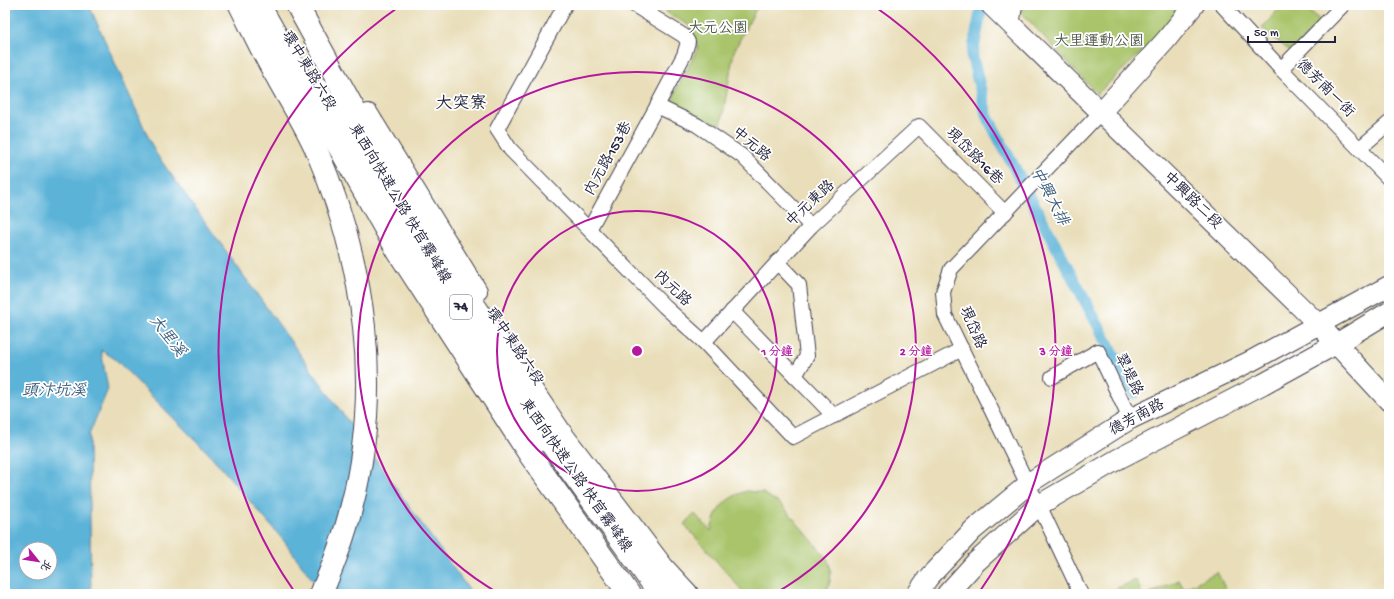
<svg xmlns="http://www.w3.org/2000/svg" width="1394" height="599" font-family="'Gochi Hand','LXGW WenKai TC',sans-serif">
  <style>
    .green { fill: #a9c46b; stroke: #667353 }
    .water { fill: #5bb3d8; stroke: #3e6a8a; fill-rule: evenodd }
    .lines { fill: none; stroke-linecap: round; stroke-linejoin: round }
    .canal { stroke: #5bb3d8; stroke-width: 12 }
    .street-casing { stroke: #403e4e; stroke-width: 16 }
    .secondary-casing { stroke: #403e4e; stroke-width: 22 }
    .highway-casing { stroke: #403e4e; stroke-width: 24 }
    .street { stroke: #fff; stroke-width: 14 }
    .secondary { stroke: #fff; stroke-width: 20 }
    .highway { stroke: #fff; stroke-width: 22 }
    .ring { fill: none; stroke: #b5179e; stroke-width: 2 }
    .labels { text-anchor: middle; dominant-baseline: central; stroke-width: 3.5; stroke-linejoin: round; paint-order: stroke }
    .shield { fill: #fff; stroke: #646476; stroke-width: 1 }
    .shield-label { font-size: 14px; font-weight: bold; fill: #22223b }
    .park-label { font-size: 15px; fill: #515b4c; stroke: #fff }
    .street-label { font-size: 15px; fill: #22223b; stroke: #fff }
    .water-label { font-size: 16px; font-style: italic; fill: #395c7a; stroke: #fff }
    .quarter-label { font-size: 17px; fill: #22223b; stroke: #fff }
    .centre { fill: #b5179e; stroke: #fff; stroke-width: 2 }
    .ring-label { font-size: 12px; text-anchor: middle; font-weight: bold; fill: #b5179e; stroke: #fff; stroke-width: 3.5; stroke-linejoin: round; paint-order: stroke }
  </style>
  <rect width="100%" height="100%" fill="#fff"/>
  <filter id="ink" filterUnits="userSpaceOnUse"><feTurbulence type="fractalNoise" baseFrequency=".025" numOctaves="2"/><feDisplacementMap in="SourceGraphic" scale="8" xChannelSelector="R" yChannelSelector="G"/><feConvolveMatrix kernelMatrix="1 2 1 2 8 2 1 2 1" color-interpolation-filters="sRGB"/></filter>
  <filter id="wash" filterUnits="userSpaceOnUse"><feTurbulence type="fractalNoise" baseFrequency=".012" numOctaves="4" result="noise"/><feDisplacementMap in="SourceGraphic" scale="16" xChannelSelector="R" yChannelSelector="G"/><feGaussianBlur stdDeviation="0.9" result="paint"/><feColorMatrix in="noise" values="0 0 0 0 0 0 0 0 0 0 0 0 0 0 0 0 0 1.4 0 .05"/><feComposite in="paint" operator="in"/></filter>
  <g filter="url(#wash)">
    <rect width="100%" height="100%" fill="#e9deb9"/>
    <g class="green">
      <path d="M 671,5 L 758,5 L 734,51 L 721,125 L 668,107 L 698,48 L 690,26 L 666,12 Z"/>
      <path d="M 1022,5 L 1185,5 L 1161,34 L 1097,94 L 1021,12 Z"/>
      <path d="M 1282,5 L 1301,5 L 1320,20 L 1292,53 L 1262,28 Z"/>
      <path d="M 747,491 L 763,493 L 782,505 L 826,557 C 833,569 832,581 825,594 L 745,594 L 684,524 L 695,514 L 711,531 C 715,510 725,497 747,491 Z"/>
      <path d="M 1217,572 L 1228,594 L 1150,594 L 1179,580 L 1184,589 Z"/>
      <path d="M 1136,580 L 1142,594 L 1104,594 Z"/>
    </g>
    <path class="water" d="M 5,5 L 89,5 L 155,152 L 472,594 L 323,594 L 284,541 L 212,457 L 115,359 L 101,350 L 108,389 L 89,435 L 91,594 L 5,594 ZM 26,549 L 50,549 L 50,573 L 26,573 Z"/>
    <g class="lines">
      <path class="canal" d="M 982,5 L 972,56 L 987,116 L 1134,393"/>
    </g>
  </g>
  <g filter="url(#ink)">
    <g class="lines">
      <g class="street-casing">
        <g id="street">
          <path d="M 565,5 L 497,129 L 510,149 L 664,306 L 704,342 L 793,437 L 962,349"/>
          <path d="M 1222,5 L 1281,69 L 1389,179"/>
          <path d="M 1012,28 L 1015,5"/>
          <path d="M 1281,69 L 1343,5"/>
          <path d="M 657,106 L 697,125 L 742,156 L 811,226"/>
          <path d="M 1360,148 L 1389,123"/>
          <path d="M 590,228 L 657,106 L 684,55 L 688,42 L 684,36 L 634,5"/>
          <path d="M 777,262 L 799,285 L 807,356 L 795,376"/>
          <path d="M 732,311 L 834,416"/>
          <path d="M 704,342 L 811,226 L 919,126 L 1005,213"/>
          <path d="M 1052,377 L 1098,351 L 1130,419"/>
          <path d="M 1081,594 L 1039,505 L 1028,485 L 945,315 L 943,292 L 951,269 L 1101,112"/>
        </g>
      </g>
      <g class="secondary-casing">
        <g id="secondary">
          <path d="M 991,5 L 1319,325 L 1389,401"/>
          <path d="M 318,88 L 412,247 L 541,441"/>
          <path d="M 1101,112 L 1166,40 L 1194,5"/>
          <path d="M 368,114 L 477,291"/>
          <path d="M 917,594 L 928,578 L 973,530 L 1032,481 L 1130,419 L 1251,361 L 1389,286"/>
          <path d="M 947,594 L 976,562 L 1039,505 L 1118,459 L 1263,384 L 1336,344 L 1389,312"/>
        </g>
      </g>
      <g class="highway-casing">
        <g id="highway">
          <path d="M 240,5 C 252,29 263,54 277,77 C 290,101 305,124 316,149 C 365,263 383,387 351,509 C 344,538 333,566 321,594"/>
          <path d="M 259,5 L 399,253 L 530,455 L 629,594"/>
          <path d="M 297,5 L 381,159 L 430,240 L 562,435 L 663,568 L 687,594"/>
          <path d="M 536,423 L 660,594"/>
        </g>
      </g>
      <use href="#street" class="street"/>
      <use href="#secondary" class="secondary"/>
      <use href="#highway" class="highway"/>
    </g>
  </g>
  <g class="ring">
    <circle cx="637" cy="351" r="140"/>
    <path d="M500 594A279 279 0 1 1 774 594"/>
    <path d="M294 591A419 419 0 0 1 400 6M874 6A419 419 0 0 1 980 591"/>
  </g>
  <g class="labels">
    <rect class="shield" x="450" y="295" width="22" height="24" rx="3"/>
    <g class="shield-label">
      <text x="461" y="307">74</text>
    </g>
    <g class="park-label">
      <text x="718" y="29">大元公園</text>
      <text x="1099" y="42">大里運動公園</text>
    </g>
    <g class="street-label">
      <text transform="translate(308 71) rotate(59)">環中東路六段</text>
      <text transform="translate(1325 89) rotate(45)">德芳南一街</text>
      <text transform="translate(751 145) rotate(40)">中元路</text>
      <text transform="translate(974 157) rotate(45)">現岱路16巷</text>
      <text transform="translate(609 159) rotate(-61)">內元路153巷</text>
      <text transform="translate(1192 201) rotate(44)">中興路二段</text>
      <text transform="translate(399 204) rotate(59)">東西向快速公路 快官霧峰線</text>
      <text transform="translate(811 204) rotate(-43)">中元東路</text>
      <text transform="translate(672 289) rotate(44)">內元路</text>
      <text transform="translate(972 328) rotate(67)">現岱路</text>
      <text transform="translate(514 347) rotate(56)">環中東路六段</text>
      <text transform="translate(1128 375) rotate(64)">翠堤路</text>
      <text transform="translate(1137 418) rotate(-28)">德芳南路</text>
      <text transform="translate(575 476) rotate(55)">東西向快速公路 快官霧峰線</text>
    </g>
    <g class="water-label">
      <text transform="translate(1048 197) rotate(62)">中興大排</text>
      <text transform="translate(166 337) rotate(52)">大里溪</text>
      <text x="54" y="392">頭汴坑溪</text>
    </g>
    <g class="quarter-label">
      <text x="461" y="105">大突寮</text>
    </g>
  </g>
  <circle cx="637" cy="351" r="6" class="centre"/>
  <g class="ring-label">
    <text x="777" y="355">1 分鐘</text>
    <text x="916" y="355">2 分鐘</text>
    <text x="1056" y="355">3 分鐘</text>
  </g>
  <rect width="1394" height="599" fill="none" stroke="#fff" stroke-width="20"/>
  <g transform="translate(38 561) rotate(120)"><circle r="19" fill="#ffffff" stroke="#a7a7b1"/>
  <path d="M0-3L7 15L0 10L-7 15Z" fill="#b5179e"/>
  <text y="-6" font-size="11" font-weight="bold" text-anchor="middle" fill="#22223b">北</text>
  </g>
  <path d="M1248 36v6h87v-6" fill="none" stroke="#22223b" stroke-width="2"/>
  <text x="1254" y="36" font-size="12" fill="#22223b" stroke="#ffffff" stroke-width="3" paint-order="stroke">50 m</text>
</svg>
